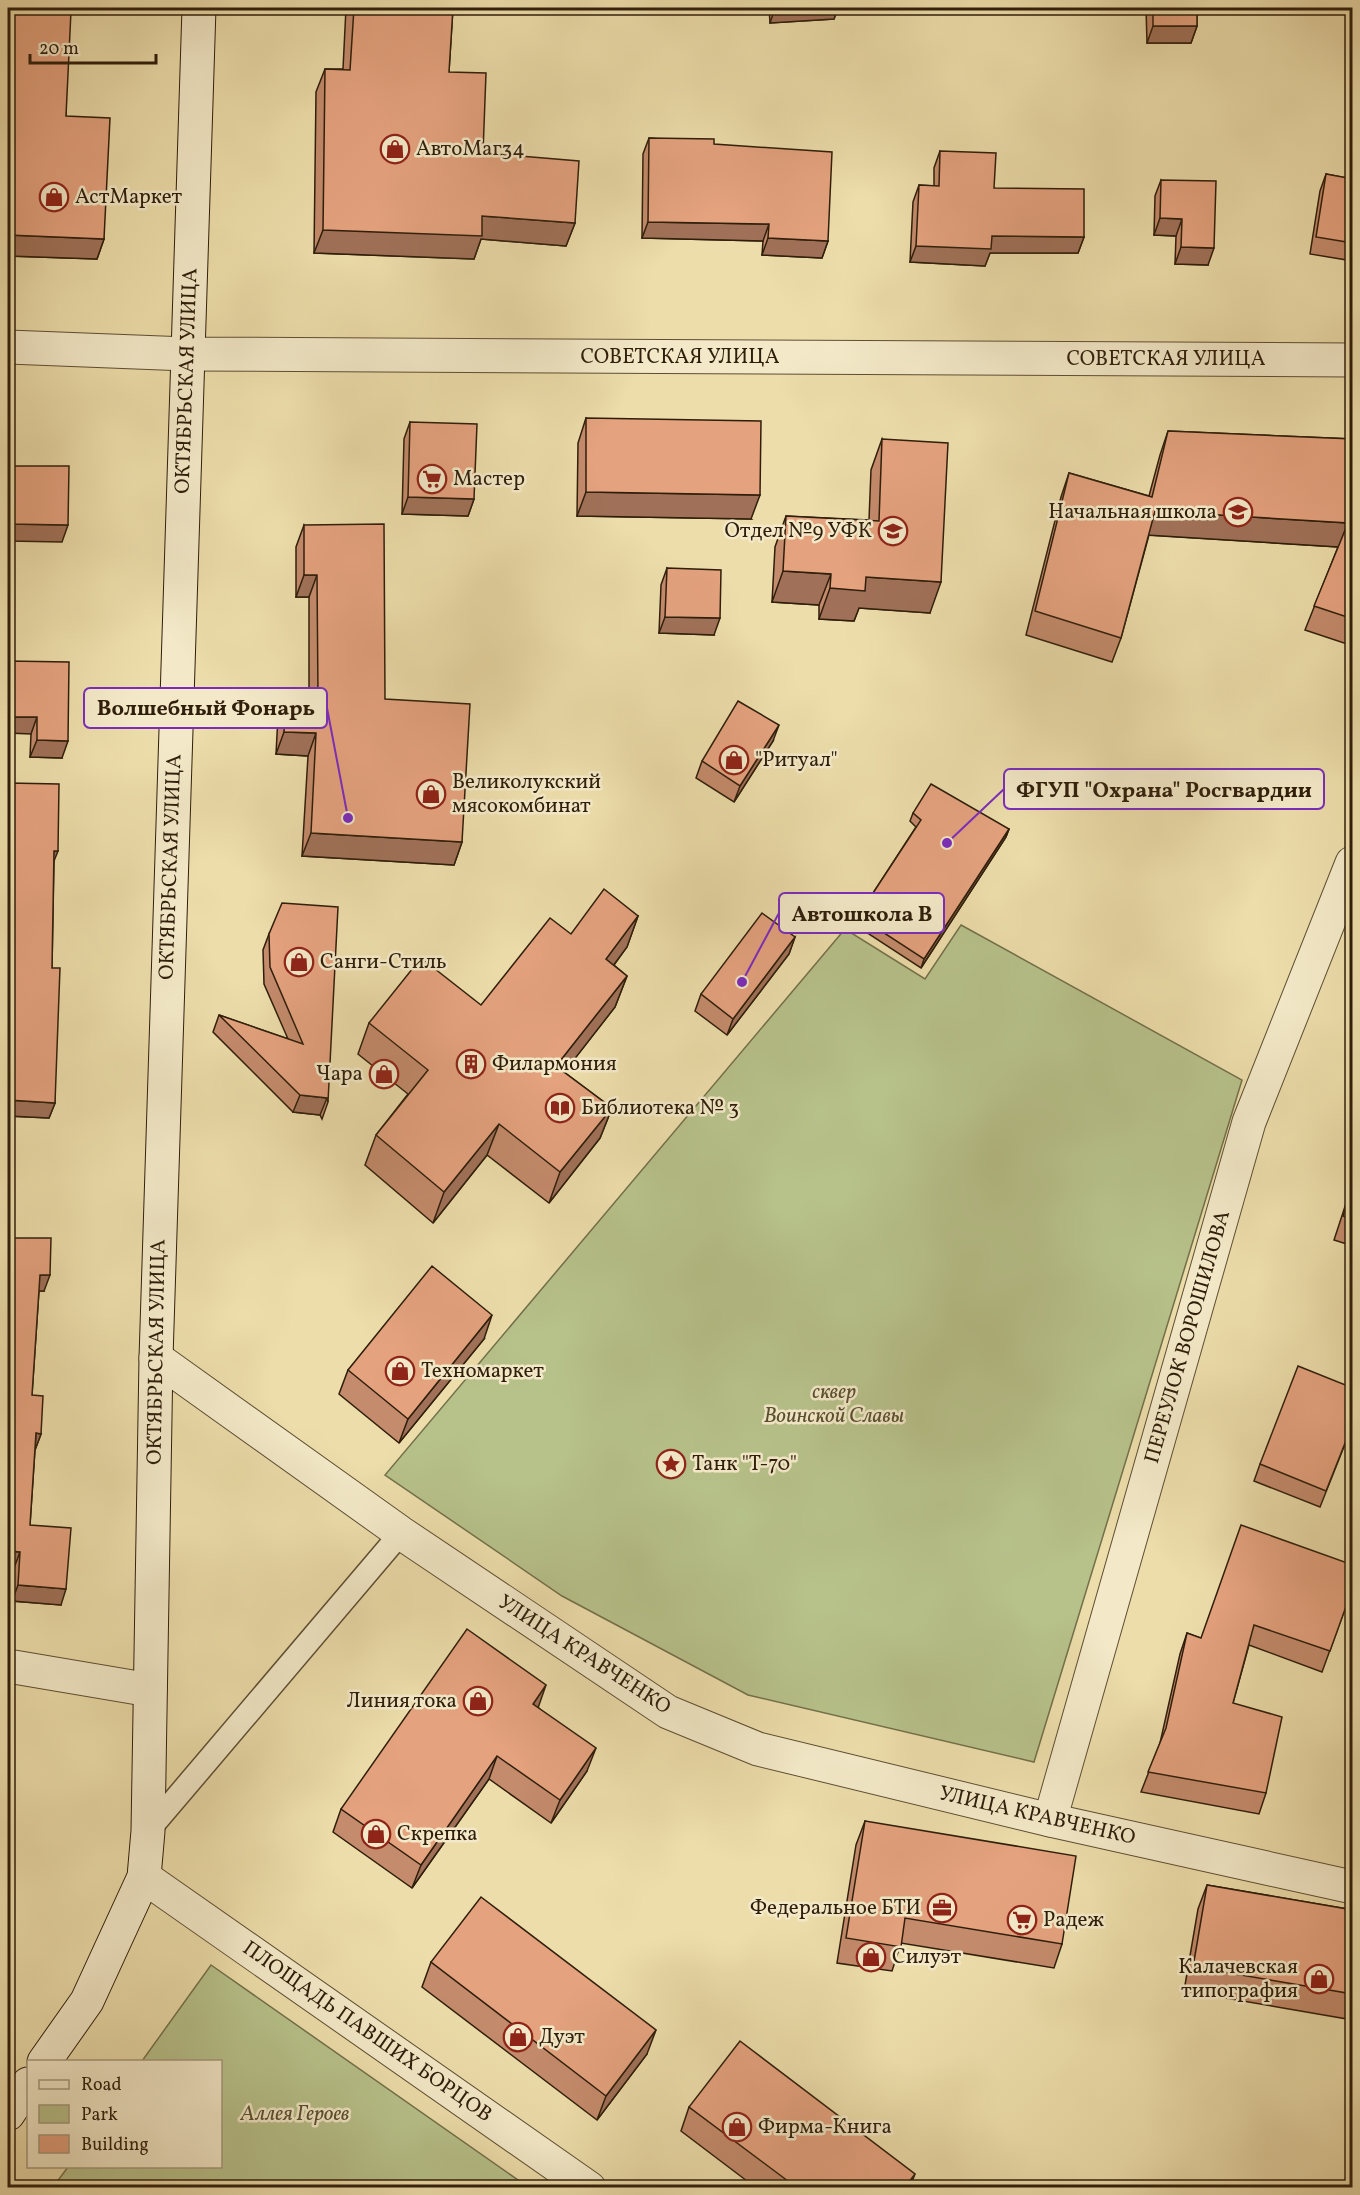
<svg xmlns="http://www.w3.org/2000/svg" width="1360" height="2195" font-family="Vollkorn,serif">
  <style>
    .green { fill: #b7c18a; stroke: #73704a; stroke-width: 1.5 }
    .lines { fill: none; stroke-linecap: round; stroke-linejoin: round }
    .lane-casing { stroke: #5e4e33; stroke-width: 25 }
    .street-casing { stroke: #5e4e33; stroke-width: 35 }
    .secondary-casing { stroke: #2f1e0b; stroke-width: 35 }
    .lane { stroke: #f3e9c8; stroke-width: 22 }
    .street { stroke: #f3e9c8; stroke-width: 33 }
    .secondary { stroke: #f3e9c8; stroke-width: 33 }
    .wall { fill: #c48b6c; stroke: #2f1e0b; stroke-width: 1.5 }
    .shaded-wall { fill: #a07158; stroke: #2f1e0b; stroke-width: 1.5 }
    .building { fill: #e4a27e; stroke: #2f1e0b; stroke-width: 1.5 }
    .labels { text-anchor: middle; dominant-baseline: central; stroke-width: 5; stroke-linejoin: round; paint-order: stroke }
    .poi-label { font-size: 21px; fill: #2f1e0b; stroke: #f3e9c8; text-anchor: start }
    .street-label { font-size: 21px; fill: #2f1e0b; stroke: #f3e9c8 }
    .park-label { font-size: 21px; font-style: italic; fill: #584f31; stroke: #f3e9c8 }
    .leader { fill: none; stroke: #7b2cbf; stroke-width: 2 }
    .callout-dot { fill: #7b2cbf; stroke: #f3e9c8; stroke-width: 2 }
    .callout { fill: #f3e9c8; stroke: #7b2cbf; stroke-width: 2 }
    .callout-label { font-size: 22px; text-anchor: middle; font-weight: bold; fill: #2f1e0b }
  </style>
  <rect width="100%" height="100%" fill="#ecddaa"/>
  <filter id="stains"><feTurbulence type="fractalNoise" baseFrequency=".00333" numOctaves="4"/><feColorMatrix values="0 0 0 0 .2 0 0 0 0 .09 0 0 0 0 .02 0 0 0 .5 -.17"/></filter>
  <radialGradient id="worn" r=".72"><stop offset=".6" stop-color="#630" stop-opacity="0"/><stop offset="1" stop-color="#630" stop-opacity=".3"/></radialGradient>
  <g class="green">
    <path d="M 961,925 L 1242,1080 L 1034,1762 L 748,1695 L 562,1596 L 385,1475 L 845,929 L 925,979 Z"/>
    <path d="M 211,1965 L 528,2187 L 53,2187 L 68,2167 L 220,2166 L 220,2062 L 142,2061 Z"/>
  </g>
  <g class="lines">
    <g class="lane-casing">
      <path id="lane" d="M 148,1831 L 401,1533"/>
    </g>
    <g class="street-casing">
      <g id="street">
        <path d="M 8,347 L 187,354 L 1352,360"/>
        <path d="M 156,1358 L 401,1533 L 668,1712 L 758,1749 L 1050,1820 L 1352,1887"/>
        <path d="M 8,1666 L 150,1690"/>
        <path d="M 1050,1820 L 1249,1122 L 1352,863"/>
        <path d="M 144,1877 L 589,2188"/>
      </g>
    </g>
    <g class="secondary-casing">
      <g id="secondary">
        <path d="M 44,2062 L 87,2001 L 144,1877 L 148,1831 L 156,1358 L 199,8"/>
        <path d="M 8,2114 L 28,2084"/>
      </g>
    </g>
    <use href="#lane" class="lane"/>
    <use href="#street" class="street"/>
    <use href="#secondary" class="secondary"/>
  </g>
  <g class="wall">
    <path d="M 8,8 L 66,8 L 66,116 L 104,239 L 97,259 L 8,256 Z"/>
    <path d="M 346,8 L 453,8 L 449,72 L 483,153 L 575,223 L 566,246 L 481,239 L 474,259 L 314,253 L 316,92 L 325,69 L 343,69 Z"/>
    <path d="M 769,8 L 838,8 L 834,19 L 770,23 Z"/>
    <path d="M 1146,8 L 1197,8 L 1197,26 L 1191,43 L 1147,43 Z"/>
    <path d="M 649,138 L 714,144 L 828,241 L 822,258 L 762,255 L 763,241 L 642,238 L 643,154 Z"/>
    <path d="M 940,151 L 994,188 L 1084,237 L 1078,253 L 990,253 L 985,266 L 910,262 L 913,202 L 919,185 L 934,186 L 934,168 Z"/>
    <path d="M 1326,174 L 1353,179 L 1353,261 L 1310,254 L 1320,191 Z"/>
    <path d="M 1161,180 L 1208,265 L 1175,264 L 1176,236 L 1154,235 L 1155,196 Z"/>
    <path d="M 586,418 L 751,519 L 577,516 L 578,443 Z"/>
    <path d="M 410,422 L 474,499 L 468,516 L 402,514 L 404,439 Z"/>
    <path d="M 1168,431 L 1353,439 L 1353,646 L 1305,630 L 1338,547 L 1149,535 L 1121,638 L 1112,662 L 1026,635 L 1061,497 L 1069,473 L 1149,496 L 1160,455 Z"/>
    <path d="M 882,439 L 930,613 L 859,608 L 854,621 L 819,619 L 819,605 L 772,602 L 775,547 L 786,516 L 869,520 L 871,470 Z"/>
    <path d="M 304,525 L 385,699 L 462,842 L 454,865 L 302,856 L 308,756 L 276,754 L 278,716 L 286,694 L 309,695 L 309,597 L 296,597 L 296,547 Z"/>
    <path d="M 667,568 L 714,635 L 659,633 L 661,585 Z"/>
    <path d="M 8,661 L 62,758 L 30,757 L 31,734 Z"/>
    <path d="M 773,741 L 734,802 L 696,778 L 702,761 Z"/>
    <path d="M 8,783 L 54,862 L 52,968 L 55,1103 L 49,1118 L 8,1116 Z"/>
    <path d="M 913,813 L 1009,829 L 1006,837 L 921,968 L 855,925 L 858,916 L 916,827 L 910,821 Z"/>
    <path d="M 638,916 L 627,947 L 614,965 L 627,976 L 615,1007 L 564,1072 L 612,1108 L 600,1138 L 549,1203 L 487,1155 L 433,1223 L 365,1165 L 376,1135 L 408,1094 L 358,1054 L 369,1023 L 481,1005 L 571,934 Z"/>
    <path d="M 269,934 L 328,1102 L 322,1119 L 320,1115 L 293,1112 L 213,1032 L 219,1015 L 288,1039 L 264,984 L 263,950 Z"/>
    <path d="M 795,937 L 789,954 L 727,1035 L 695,1011 L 701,994 Z"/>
    <path d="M 1353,1182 L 1353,1246 L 1334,1240 Z"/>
    <path d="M 8,1238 L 44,1291 L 39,1291 L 32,1395 L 41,1434 L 35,1450 L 30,1525 L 61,1605 L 12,1601 L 14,1568 Z"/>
    <path d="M 484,1339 L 399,1443 L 339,1394 L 348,1370 Z"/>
    <path d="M 1353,1424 L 1320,1507 L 1254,1481 L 1260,1464 Z"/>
    <path d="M 1353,1587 L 1322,1672 L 1249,1645 L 1233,1703 L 1266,1793 L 1259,1814 L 1141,1792 L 1160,1743 L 1180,1654 L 1187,1633 L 1200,1638 Z"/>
    <path d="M 538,1707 L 587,1771 L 551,1823 L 489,1779 L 412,1888 L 333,1832 L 341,1809 Z"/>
    <path d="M 865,1821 L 1062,1944 L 1054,1968 L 901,1943 L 892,1971 L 837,1963 L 856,1845 Z"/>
    <path d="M 1207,1885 L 1353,1910 L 1353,2020 L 1184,1991 L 1198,1909 Z"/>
    <path d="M 431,1962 L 647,2054 L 597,2120 L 422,1987 Z"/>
    <path d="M 689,2107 L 910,2187 L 755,2187 L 681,2131 Z"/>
  </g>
  <g class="shaded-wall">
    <path d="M 775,8 L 838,8 L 834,19 L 770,23 Z"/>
    <path d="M 1153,26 L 1197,26 L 1191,43 L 1147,43 Z"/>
    <path d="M 482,216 L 575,223 L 566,246 L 481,239 L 474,259 L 314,253 L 323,230 Z"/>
    <path d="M 1160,218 L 1182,219 L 1176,236 L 1154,235 Z"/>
    <path d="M 648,222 L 769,224 L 763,241 L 642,238 Z"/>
    <path d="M 8,235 L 104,239 L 97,259 L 8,256 Z"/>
    <path d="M 992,236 L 1084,237 L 1078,253 L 990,253 L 985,266 L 910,262 L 916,246 Z"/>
    <path d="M 768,238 L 828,241 L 822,258 L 762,255 Z"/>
    <path d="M 1181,247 L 1214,248 L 1208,265 L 1175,264 Z"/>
    <path d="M 586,492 L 760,495 L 751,519 L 577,516 Z"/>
    <path d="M 408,497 L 474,499 L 468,516 L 402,514 Z"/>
    <path d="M 1155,511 L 1348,523 L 1339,547 L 1146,535 Z"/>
    <path d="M 8,524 L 68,525 L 62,542 L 8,541 Z"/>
    <path d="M 783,571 L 831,574 L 819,605 L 772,602 Z"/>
    <path d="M 304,575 L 317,575 L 309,597 L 296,597 Z"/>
    <path d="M 866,577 L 941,582 L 930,613 L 859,608 L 854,621 L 819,619 L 830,588 Z"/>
    <path d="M 665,617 L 720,618 L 714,635 L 659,633 Z"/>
    <path d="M 8,717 L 37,717 L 31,734 L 8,733 Z"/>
    <path d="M 779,725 L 773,741 L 734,802 L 740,786 Z"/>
    <path d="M 284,732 L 316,733 L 308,756 L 276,754 Z"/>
    <path d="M 37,740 L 68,741 L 62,758 L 30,757 Z"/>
    <path d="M 1009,829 L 1006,837 L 921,968 L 924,959 Z"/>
    <path d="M 311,833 L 462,842 L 454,865 L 302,856 Z"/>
    <path d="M 54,851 L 58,851 L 52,866 Z"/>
    <path d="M 638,916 L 627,947 L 595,990 L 606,959 Z"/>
    <path d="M 795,937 L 789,954 L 727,1035 L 733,1019 Z"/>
    <path d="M 627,976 L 615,1007 L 545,1097 L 556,1066 Z"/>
    <path d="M 300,1095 L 327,1098 L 320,1115 L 293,1112 Z"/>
    <path d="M 8,1100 L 55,1103 L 49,1118 L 8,1116 Z"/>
    <path d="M 612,1108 L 600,1138 L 549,1203 L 560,1172 Z"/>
    <path d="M 499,1124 L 487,1155 L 433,1223 L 444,1192 Z"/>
    <path d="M 40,1275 L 50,1275 L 44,1291 L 35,1291 Z"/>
    <path d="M 492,1315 L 484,1339 L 399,1443 L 408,1419 Z"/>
    <path d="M 36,1433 L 41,1434 L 35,1450 Z"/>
    <path d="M 8,1551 L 20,1552 L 14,1568 L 8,1568 Z"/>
    <path d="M 18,1585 L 66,1589 L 61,1605 L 12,1601 Z"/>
    <path d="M 546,1685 L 538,1708 L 533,1704 Z"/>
    <path d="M 596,1748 L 587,1771 L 551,1823 L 560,1800 Z"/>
    <path d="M 497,1756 L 489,1779 L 412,1888 L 421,1865 Z"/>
    <path d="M 656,2030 L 647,2054 L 597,2120 L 606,2096 Z"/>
    <path d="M 915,2174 L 910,2187 L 905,2187 Z"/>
  </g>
  <g class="building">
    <path d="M 14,8 L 66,8 L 66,11 L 71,11 L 66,116 L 110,118 L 104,239 L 8,235 L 8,114 Z"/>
    <path d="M 354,8 L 453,8 L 449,72 L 486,73 L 483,153 L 579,161 L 575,223 L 482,216 L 482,236 L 323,230 L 325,69 L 350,70 Z"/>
    <rect x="1153" y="8" width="44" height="18"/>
    <path d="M 649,138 L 714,139 L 714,144 L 832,152 L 828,241 L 768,238 L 769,224 L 648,222 Z"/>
    <path d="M 940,151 L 996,153 L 994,188 L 1084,189 L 1084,237 L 992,236 L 991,249 L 916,246 L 919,185 L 939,186 Z"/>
    <path d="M 1326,174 L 1353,179 L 1353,243 L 1316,237 Z"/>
    <path d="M 1161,180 L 1216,181 L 1214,248 L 1181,247 L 1182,219 L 1160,218 Z"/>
    <path d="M 586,418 L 761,421 L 760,495 L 586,492 Z"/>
    <path d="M 410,422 L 477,424 L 474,499 L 408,497 Z"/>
    <path d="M 1168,431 L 1353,439 L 1353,619 L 1314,606 L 1348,523 L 1155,511 L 1121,638 L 1035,611 L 1069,473 L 1152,497 Z"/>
    <path d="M 882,439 L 948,443 L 941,582 L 866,577 L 865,591 L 830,588 L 831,574 L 783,571 L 786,516 L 879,521 Z"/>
    <path d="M 8,466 L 69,466 L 68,525 L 8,524 Z"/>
    <path d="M 384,524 L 385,699 L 470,704 L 462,842 L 311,833 L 316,733 L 284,732 L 286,694 L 318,696 L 317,575 L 304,575 L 304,525 Z"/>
    <path d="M 667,568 L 721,570 L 720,618 L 665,617 Z"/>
    <path d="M 8,661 L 69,662 L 68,741 L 37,740 L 37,717 L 8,717 Z"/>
    <path d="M 738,701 L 779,725 L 740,786 L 702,761 Z"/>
    <path d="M 8,783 L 59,784 L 58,851 L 54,851 L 52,968 L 60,968 L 55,1103 L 8,1100 L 8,950 L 10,850 L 8,850 Z"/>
    <path d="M 931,784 L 1009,829 L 924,959 L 858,916 L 921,820 L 913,813 Z"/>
    <path d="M 604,889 L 638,916 L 606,959 L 627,976 L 556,1066 L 612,1108 L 560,1172 L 499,1124 L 444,1192 L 376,1135 L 428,1070 L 369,1023 L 421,958 L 481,1005 L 550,918 L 571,934 Z"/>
    <path d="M 282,903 L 338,907 L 328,1102 L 327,1098 L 300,1095 L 219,1015 L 303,1044 L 270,967 L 269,934 Z"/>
    <path d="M 762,913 L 795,937 L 733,1019 L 701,994 Z"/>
    <path d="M 1353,1186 L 1353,1219 L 1343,1216 Z"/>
    <path d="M 8,1238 L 51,1238 L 50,1275 L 40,1275 L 32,1395 L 43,1396 L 41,1434 L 36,1433 L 30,1525 L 71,1528 L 66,1589 L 18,1585 L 20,1552 L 8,1551 Z"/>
    <path d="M 432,1266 L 492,1315 L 408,1419 L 348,1370 Z"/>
    <path d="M 1298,1366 L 1353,1388 L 1353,1423 L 1326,1491 L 1260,1464 Z"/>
    <path d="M 1241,1525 L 1353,1565 L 1353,1587 L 1330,1651 L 1254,1625 L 1233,1703 L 1282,1717 L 1266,1793 L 1148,1772 L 1166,1728 L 1187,1633 L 1201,1638 Z"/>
    <path d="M 467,1629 L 546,1685 L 533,1704 L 596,1748 L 560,1800 L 497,1756 L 421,1865 L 341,1809 Z"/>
    <path d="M 865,1821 L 1076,1856 L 1062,1944 L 905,1918 L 901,1947 L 846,1938 Z"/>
    <path d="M 1207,1885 L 1353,1910 L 1353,1994 L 1193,1967 Z"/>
    <path d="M 481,1897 L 656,2030 L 606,2096 L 431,1962 Z"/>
    <path d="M 740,2041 L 915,2174 L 905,2187 L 796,2187 L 689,2107 Z"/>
    <path d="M 1353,2180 L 1353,2187 L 1347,2187 Z"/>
  </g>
  <defs>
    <g id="shop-ring" transform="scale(1.5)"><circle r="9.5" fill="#f3e9c8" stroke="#8f2418" stroke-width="1.5"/><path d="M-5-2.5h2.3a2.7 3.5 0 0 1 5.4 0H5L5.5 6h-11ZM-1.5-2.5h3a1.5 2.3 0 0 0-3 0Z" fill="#8f2418"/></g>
    <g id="supermarket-ring" transform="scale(1.5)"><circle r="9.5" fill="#f3e9c8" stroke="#8f2418" stroke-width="1.5"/><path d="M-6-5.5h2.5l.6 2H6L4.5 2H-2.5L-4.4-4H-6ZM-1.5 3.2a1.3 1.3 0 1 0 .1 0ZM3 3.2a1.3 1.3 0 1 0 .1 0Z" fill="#8f2418"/></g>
    <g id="school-ring" transform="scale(1.5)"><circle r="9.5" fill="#f3e9c8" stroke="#8f2418" stroke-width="1.5"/><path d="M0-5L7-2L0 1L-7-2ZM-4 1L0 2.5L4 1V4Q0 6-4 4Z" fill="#8f2418"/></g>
    <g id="building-ring" transform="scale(1.5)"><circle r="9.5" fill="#f3e9c8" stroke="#8f2418" stroke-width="1.5"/><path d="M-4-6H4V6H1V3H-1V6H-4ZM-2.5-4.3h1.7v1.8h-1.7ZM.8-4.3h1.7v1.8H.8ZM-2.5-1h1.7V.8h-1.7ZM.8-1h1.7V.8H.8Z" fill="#8f2418"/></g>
    <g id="library-ring" transform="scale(1.5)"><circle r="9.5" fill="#f3e9c8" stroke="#8f2418" stroke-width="1.5"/><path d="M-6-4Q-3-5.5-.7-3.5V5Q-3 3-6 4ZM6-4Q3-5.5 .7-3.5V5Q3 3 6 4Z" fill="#8f2418"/></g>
    <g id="sight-ring" transform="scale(1.5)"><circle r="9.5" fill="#f3e9c8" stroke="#8f2418" stroke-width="1.5"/><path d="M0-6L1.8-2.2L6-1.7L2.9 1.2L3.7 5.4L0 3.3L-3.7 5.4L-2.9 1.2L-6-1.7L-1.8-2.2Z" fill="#8f2418"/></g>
    <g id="office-ring" transform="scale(1.5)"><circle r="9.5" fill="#f3e9c8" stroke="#8f2418" stroke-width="1.5"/><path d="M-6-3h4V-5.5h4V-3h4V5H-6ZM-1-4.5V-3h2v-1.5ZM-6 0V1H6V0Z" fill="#8f2418"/></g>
  </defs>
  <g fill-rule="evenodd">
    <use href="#shop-ring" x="395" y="149"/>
    <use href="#shop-ring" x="54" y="197"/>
    <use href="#supermarket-ring" x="432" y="479"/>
    <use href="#school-ring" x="1238" y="512"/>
    <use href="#school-ring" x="893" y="531"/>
    <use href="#shop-ring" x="734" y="760"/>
    <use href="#shop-ring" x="431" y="794"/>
    <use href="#shop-ring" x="299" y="962"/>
    <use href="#building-ring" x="471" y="1064"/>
    <use href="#shop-ring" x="384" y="1074"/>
    <use href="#library-ring" x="560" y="1108"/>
    <use href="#shop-ring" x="400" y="1371"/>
    <use href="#sight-ring" x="671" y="1464"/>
    <use href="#shop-ring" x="478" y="1701"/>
    <use href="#shop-ring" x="376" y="1834"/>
    <use href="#office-ring" x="942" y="1908"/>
    <use href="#supermarket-ring" x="1022" y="1920"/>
    <use href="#shop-ring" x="871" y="1957"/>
    <use href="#shop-ring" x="1319" y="1979"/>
    <use href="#shop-ring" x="518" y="2037"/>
    <use href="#shop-ring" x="737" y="2127"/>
  </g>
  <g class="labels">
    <g class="poi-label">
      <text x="416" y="149">АвтоМаг34</text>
      <text x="75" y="197">АстМаркет</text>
      <text x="453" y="479">Мастер</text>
      <text x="1217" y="512" text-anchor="end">Начальная школа</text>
      <text x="872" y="531" text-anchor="end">Отдел №9 УФК</text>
      <text x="755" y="760">"Ритуал"</text>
      <text x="452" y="782">Великолукский<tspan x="452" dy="24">мясокомбинат</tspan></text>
      <text x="320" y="962">Санги-Стиль</text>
      <text x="492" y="1064">Филармония</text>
      <text x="363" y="1074" text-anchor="end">Чара</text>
      <text x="581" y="1108">Библиотека № 3</text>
      <text x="421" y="1371">Техномаркет</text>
      <text x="692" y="1464">Танк "Т-70"</text>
      <text x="457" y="1701" text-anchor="end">Линия тока</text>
      <text x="397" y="1834">Скрепка</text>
      <text x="921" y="1908" text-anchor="end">Федеральное БТИ</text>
      <text x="1043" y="1920">Радеж</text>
      <text x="892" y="1957">Силуэт</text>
      <text x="1298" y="1967" text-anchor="end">Калачевская<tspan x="1298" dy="24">типография</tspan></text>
      <text x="539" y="2037">Дуэт</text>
      <text x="758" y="2127">Фирма-Книга</text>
    </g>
    <g class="street-label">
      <text x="680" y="357">СОВЕТСКАЯ УЛИЦА</text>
      <text x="1166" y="359">СОВЕТСКАЯ УЛИЦА</text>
      <text transform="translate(187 381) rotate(-88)">ОКТЯБРЬСКАЯ УЛИЦА</text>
      <text transform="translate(171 867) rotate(-88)">ОКТЯБРЬСКАЯ УЛИЦА</text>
      <text transform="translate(1188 1337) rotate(-74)">ПЕРЕУЛОК ВОРОШИЛОВА</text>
      <text transform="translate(157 1352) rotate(-89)">ОКТЯБРЬСКАЯ УЛИЦА</text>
      <text transform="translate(584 1655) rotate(33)">УЛИЦА КРАВЧЕНКО</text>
      <text transform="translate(1037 1816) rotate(13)">УЛИЦА КРАВЧЕНКО</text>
      <text transform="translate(367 2032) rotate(35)">ПЛОЩАДЬ ПАВШИХ БОРЦОВ</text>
    </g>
    <g class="park-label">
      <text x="834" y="1392">сквер<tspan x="834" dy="24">Воинской Славы</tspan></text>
      <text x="295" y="2114">Аллея Героев</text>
    </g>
  </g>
  <path class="leader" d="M348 818L327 708M947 843L1004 789M742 982L779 913"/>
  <g class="callout-dot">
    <circle cx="348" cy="818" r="6"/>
    <circle cx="947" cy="843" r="6"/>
    <circle cx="742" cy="982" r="6"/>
  </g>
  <g class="callout">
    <rect x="84" y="688" width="243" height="40" rx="6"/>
    <rect x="1004" y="769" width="320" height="40" rx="6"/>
    <rect x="779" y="893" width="165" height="40" rx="6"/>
  </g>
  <g class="callout-label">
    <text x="206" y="715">Волшебный Фонарь</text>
    <text x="1164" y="797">ФГУП "Охрана" Росгвардии</text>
    <text x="862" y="921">Автошкола В</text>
  </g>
  <rect width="1360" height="2195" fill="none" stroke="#ecddaa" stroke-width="30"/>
  <rect x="9" y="9" width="1342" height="2177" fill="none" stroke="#2f1e0b" stroke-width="3"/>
  <rect x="15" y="15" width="1330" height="2165" fill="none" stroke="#2f1e0b" stroke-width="1.5"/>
  <rect x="27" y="2060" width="195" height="108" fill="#f3e9c8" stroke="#a5987c" stroke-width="1.5"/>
  <rect x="39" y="2080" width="30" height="9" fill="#f3e9c8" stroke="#a5987c" stroke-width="1.5"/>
  <text x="81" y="2090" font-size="18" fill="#2f1e0b">Road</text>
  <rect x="39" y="2105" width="30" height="18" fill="#b7c18a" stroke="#a5987c" stroke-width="1.5"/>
  <text x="81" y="2120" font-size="18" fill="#2f1e0b">Park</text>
  <rect x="39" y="2135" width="30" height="18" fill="#e4a27e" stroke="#a5987c" stroke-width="1.5"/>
  <text x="81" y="2150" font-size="18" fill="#2f1e0b">Building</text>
  <path d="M30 54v9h126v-9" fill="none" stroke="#2f1e0b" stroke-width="3"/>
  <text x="39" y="54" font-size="18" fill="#2f1e0b" stroke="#f3e9c8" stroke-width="4.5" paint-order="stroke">20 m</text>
  <rect width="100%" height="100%" filter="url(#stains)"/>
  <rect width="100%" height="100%" fill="url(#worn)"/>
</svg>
